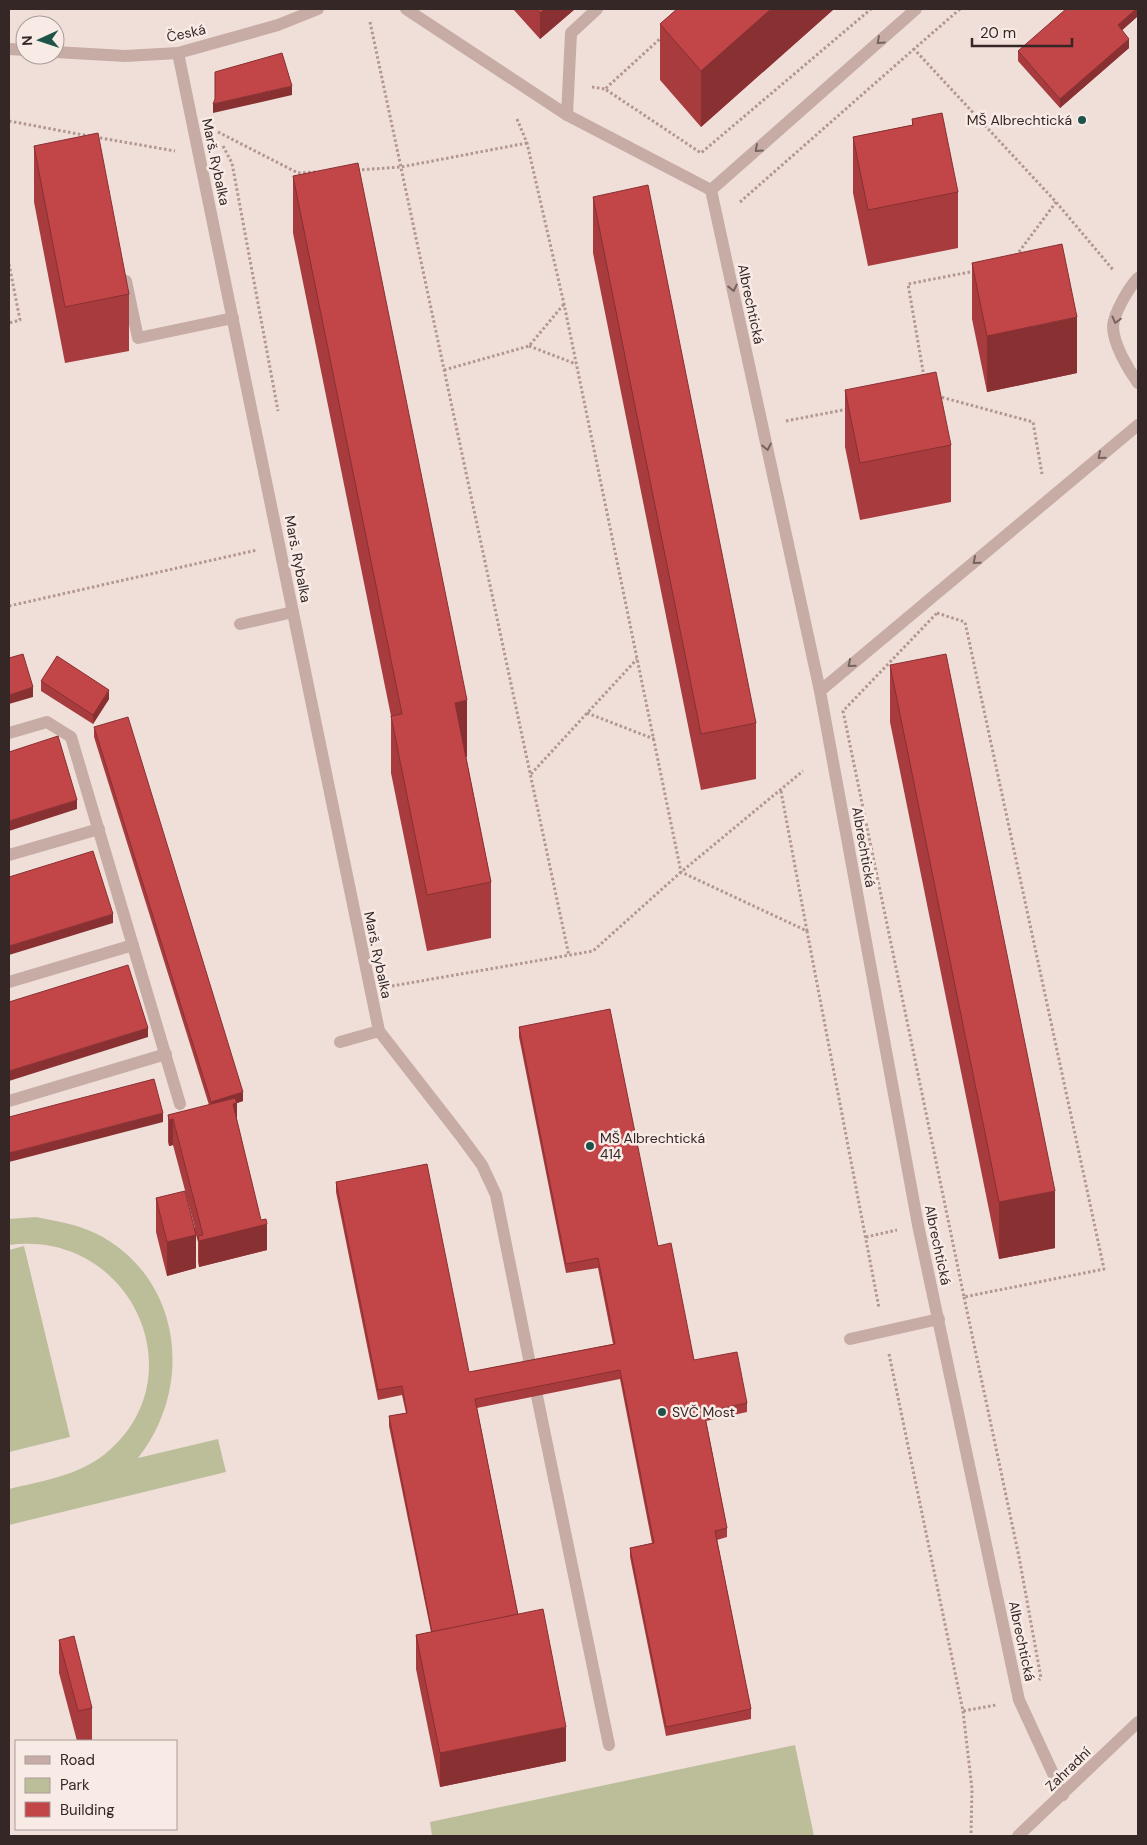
<svg xmlns="http://www.w3.org/2000/svg" width="1147" height="1845" font-family="'DM Sans',sans-serif">
  <style>
    .park { fill: #bcbe9a }
    .lines { fill: none; stroke-linecap: round; stroke-linejoin: round }
    .path { stroke: #b39690; stroke-width: 3; stroke-dasharray: 2.5 2.5; stroke-linecap: butt }
    .minor { stroke: #c7aca5; stroke-width: 12 }
    .wall { fill: #a73b3e }
    .shaded-wall { fill: #883032 }
    .building { fill: #c24548; stroke: #883032 }
    .oneway { stroke: #76635f }
    .poi-dot { fill: #1e5349; stroke: #f8eae5; stroke-width: 2 }
    .labels { text-anchor: middle; dominant-baseline: central; stroke-width: 5; stroke-linejoin: round; paint-order: stroke }
    .street-label { font-size: 14px; fill: #342726; stroke: #f8eae5 }
    .poi-label { font-size: 14px; fill: #342726; stroke: #f8eae5; text-anchor: start }
  </style>
  <rect width="100%" height="100%" fill="#f0dfd9"/>
  <g class="park">
    <path d="M 36,1217 C 56,1221 76,1224 95,1233 C 182,1276 195,1386 138,1458 L 218,1439 L 226,1472 L 9,1525 L 9,1489 C 42,1481 77,1476 105,1454 C 199,1378 131,1229 9,1245 L 9,1219 Z"/>
    <path d="M 24,1246 L 70,1437 L 9,1452 L 9,1250 Z"/>
    <path d="M 795,1745 L 814,1836 L 432,1836 L 430,1822 Z"/>
  </g>
  <g class="lines">
    <g class="path">
      <path d="M 960,9 L 914,49 L 1056,202 L 1114,271"/>
      <path d="M 370,22 L 569,956"/>
      <path d="M 663,36 L 605,89 L 701,153 L 871,9"/>
      <path d="M 592,87 L 605,89"/>
      <path d="M 517,119 L 527,143 L 564,304 L 681,872 L 807,931 L 879,1308"/>
      <path d="M 9,121 L 89,136"/>
      <path d="M 218,132 L 298,173 L 316,172"/>
      <path d="M 95,137 L 175,151"/>
      <path d="M 223,146 L 232,163 L 278,411"/>
      <path d="M 357,170 L 401,167 L 527,143"/>
      <path d="M 740,202 L 914,49"/>
      <path d="M 1016,256 L 1056,202"/>
      <path d="M 9,264 L 20,320 L 9,323"/>
      <path d="M 529,346 L 576,364"/>
      <path d="M 444,370 L 529,346 L 564,304"/>
      <path d="M 924,377 L 908,284 L 975,271"/>
      <path d="M 937,396 L 1033,422 L 1042,474"/>
      <path d="M 786,421 L 848,409"/>
      <path d="M 9,606 L 257,550"/>
      <path d="M 937,613 L 965,622 L 1104,1269 L 964,1297 L 843,711 Z"/>
      <path d="M 587,713 L 654,739"/>
      <path d="M 531,774 L 637,659"/>
      <path d="M 781,791 L 807,931"/>
      <path d="M 392,986 L 593,951 L 681,872 L 803,771"/>
      <path d="M 866,1237 L 897,1230"/>
      <path d="M 964,1297 L 1019,1557 L 1041,1678 L 1039,1680"/>
      <path d="M 889,1354 L 963,1711 L 996,1705"/>
      <path d="M 963,1711 L 972,1789 L 971,1836"/>
    </g>
    <g class="minor">
      <path d="M 406,9 L 567,115 L 711,190"/>
      <path d="M 916,9 L 711,190 L 820,691 L 918,1225 L 1019,1700 L 1063,1795"/>
      <path d="M 9,49 L 25,50"/>
      <path d="M 55,52 L 125,56 L 178,53 L 278,25 L 318,9"/>
      <path d="M 178,53 L 379,1031 L 340,1042"/>
      <path d="M 567,115 L 571,33 L 597,9"/>
      <path d="M 1138,278 C 1129,287 1114,313 1113,326 C 1113,344 1128,369 1138,383"/>
      <path d="M 126,281 L 138,338 L 233,318"/>
      <path d="M 240,624 L 293,612"/>
      <path d="M 820,691 L 1138,425"/>
      <path d="M 9,733 L 47,722 L 71,737 L 180,1104"/>
      <path d="M 9,855 L 99,829"/>
      <path d="M 9,982 L 133,945"/>
      <path d="M 379,1031 L 460,1135 L 482,1165 L 496,1195 L 531,1369"/>
      <path d="M 9,1101 L 166,1054"/>
      <path d="M 850,1339 L 939,1319"/>
      <path d="M 537,1396 L 609,1745"/>
      <path d="M 1018,1836 L 1138,1722"/>
    </g>
  </g>
  <g class="wall">
    <path d="M 513,9 L 575,9 L 540,39 Z"/>
    <path d="M 677,9 L 834,9 L 701,127 L 660,80 L 660,24 Z"/>
    <path d="M 1138,9 L 1138,16 L 1122,30 L 1129,48 L 1060,108 L 1018,61 L 1018,51 Z"/>
    <path d="M 912,119 L 958,192 L 958,248 L 868,266 L 853,193 L 853,137 L 912,125 Z"/>
    <path d="M 34,146 L 129,294 L 129,351 L 65,363 L 34,202 Z"/>
    <path d="M 293,176 L 467,757 L 466,757 L 491,882 L 491,938 L 427,951 L 391,773 L 391,716 L 293,233 Z"/>
    <path d="M 593,197 L 756,723 L 756,779 L 701,790 L 593,253 Z"/>
    <path d="M 972,263 L 1077,373 L 987,392 L 972,319 Z"/>
    <path d="M 845,390 L 951,445 L 951,502 L 860,520 L 845,447 Z"/>
    <path d="M 890,665 L 1055,1248 L 999,1259 L 890,722 Z"/>
    <path d="M 41,681 L 109,699 L 93,724 L 41,691 Z"/>
    <path d="M 94,727 L 243,1101 L 237,1103 L 237,1120 L 267,1250 L 199,1267 L 198,1262 L 198,1242 L 196,1235 L 196,1268 L 167,1276 L 156,1232 L 156,1198 L 195,1228 L 173,1145 L 169,1146 L 168,1142 L 168,1115 L 209,1105 L 94,737 Z"/>
    <path d="M 519,1027 L 658,1246 L 694,1360 L 747,1403 L 747,1412 L 706,1421 L 727,1528 L 727,1537 L 717,1540 L 751,1709 L 751,1719 L 666,1736 L 630,1557 L 630,1548 L 652,1543 L 620,1379 L 477,1408 L 518,1615 L 566,1761 L 440,1787 L 416,1669 L 416,1635 L 431,1632 L 389,1426 L 389,1416 L 406,1413 L 402,1395 L 378,1400 L 336,1192 L 336,1182 L 469,1372 L 613,1344 L 598,1268 L 566,1273 L 519,1037 Z"/>
    <path d="M 59,1640 L 92,1708 L 92,1741 L 77,1741 L 59,1673 Z"/>
  </g>
  <g class="shaded-wall">
    <path d="M 545,9 L 575,9 L 540,39 L 540,13 Z"/>
    <path d="M 771,9 L 834,9 L 701,127 L 701,71 Z"/>
    <path d="M 1136,9 L 1138,9 L 1138,16 L 1118,34 L 1118,25 Z"/>
    <path d="M 1129,39 L 1129,48 L 1060,108 L 1060,99 Z"/>
    <path d="M 292,86 L 292,95 L 213,113 L 213,104 Z"/>
    <path d="M 1077,317 L 1077,373 L 987,392 L 987,336 Z"/>
    <path d="M 33,687 L 33,697 L 9,704 L 9,695 Z"/>
    <path d="M 109,690 L 109,699 L 93,724 L 93,715 Z"/>
    <path d="M 467,700 L 467,757 L 455,759 L 455,703 Z"/>
    <path d="M 77,800 L 77,809 L 9,831 L 9,821 Z"/>
    <path d="M 113,914 L 113,923 L 9,955 L 9,946 Z"/>
    <path d="M 148,1028 L 148,1037 L 9,1081 L 9,1071 Z"/>
    <path d="M 243,1092 L 243,1101 L 237,1103 L 237,1129 L 211,1111 L 211,1102 Z"/>
    <path d="M 163,1113 L 163,1122 L 9,1162 L 9,1153 Z"/>
    <path d="M 173,1119 L 173,1145 L 169,1146 L 169,1120 Z"/>
    <path d="M 1055,1191 L 1055,1248 L 999,1259 L 999,1202 Z"/>
    <path d="M 267,1224 L 267,1250 L 199,1267 L 199,1241 Z"/>
    <path d="M 196,1235 L 196,1268 L 167,1276 L 167,1242 Z"/>
    <path d="M 566,1727 L 566,1761 L 440,1787 L 440,1753 Z"/>
  </g>
  <g class="building">
    <path d="M 536,9 L 545,9 L 540,13 Z"/>
    <path d="M 677,9 L 771,9 L 701,71 L 660,24 Z"/>
    <path d="M 1066,9 L 1136,9 L 1118,25 L 1129,39 L 1060,99 L 1018,51 Z"/>
    <path d="M 282,53 L 292,86 L 213,104 L 215,99 L 215,72 Z"/>
    <path d="M 942,113 L 958,192 L 868,210 L 853,137 L 913,125 L 912,119 Z"/>
    <path d="M 98,133 L 129,294 L 65,307 L 34,146 Z"/>
    <path d="M 358,163 L 467,700 L 455,703 L 491,882 L 427,895 L 391,716 L 402,714 L 293,176 Z"/>
    <path d="M 648,185 L 756,723 L 701,734 L 593,197 Z"/>
    <path d="M 1062,244 L 1077,317 L 987,336 L 972,263 Z"/>
    <path d="M 936,372 L 951,445 L 860,463 L 845,390 Z"/>
    <path d="M 23,654 L 33,687 L 9,695 L 9,658 Z"/>
    <path d="M 946,654 L 1055,1191 L 999,1202 L 890,665 Z"/>
    <path d="M 57,656 L 109,690 L 93,715 L 41,681 Z"/>
    <path d="M 128,717 L 243,1092 L 211,1102 L 94,727 Z"/>
    <path d="M 58,736 L 77,800 L 9,821 L 9,752 Z"/>
    <path d="M 93,851 L 113,914 L 9,946 L 9,877 Z"/>
    <path d="M 128,965 L 148,1028 L 9,1071 L 9,1002 Z"/>
    <path d="M 610,1009 L 658,1246 L 671,1243 L 694,1360 L 737,1352 L 747,1403 L 704,1412 L 727,1528 L 715,1531 L 751,1709 L 666,1727 L 630,1548 L 654,1543 L 620,1370 L 475,1399 L 518,1615 L 432,1632 L 389,1416 L 407,1413 L 402,1386 L 378,1390 L 336,1182 L 427,1164 L 469,1372 L 615,1344 L 598,1258 L 566,1264 L 519,1027 Z"/>
    <path d="M 154,1079 L 163,1113 L 9,1153 L 9,1117 Z"/>
    <path d="M 235,1098 L 237,1103 L 233,1104 L 261,1220 L 266,1219 L 267,1224 L 199,1241 L 198,1236 L 203,1235 L 173,1119 L 169,1120 L 168,1115 Z"/>
    <path d="M 185,1191 L 196,1235 L 167,1242 L 156,1198 Z"/>
    <path d="M 543,1609 L 566,1727 L 440,1753 L 416,1635 Z"/>
    <path d="M 74,1636 L 92,1708 L 78,1711 L 59,1640 Z"/>
  </g>
  <defs><path id="oneway-chevron" d="M-2-3.5L2.5 0L-2 3.5" fill="none" stroke-width="1.6" stroke-linecap="round" stroke-linejoin="round" transform="scale(1.25)"/></defs>
  <g class="oneway">
    <use href="#oneway-chevron" transform="translate(880 41) rotate(138)"/>
    <use href="#oneway-chevron" transform="translate(758 149) rotate(138)"/>
    <use href="#oneway-chevron" transform="translate(733 288) rotate(78)"/>
    <use href="#oneway-chevron" transform="translate(1116 320) rotate(105)"/>
    <use href="#oneway-chevron" transform="translate(767 447) rotate(78)"/>
    <use href="#oneway-chevron" transform="translate(1101 456) rotate(140)"/>
    <use href="#oneway-chevron" transform="translate(976 561) rotate(140)"/>
    <use href="#oneway-chevron" transform="translate(851 664) rotate(140)"/>
  </g>
  <g class="poi-dot">
    <circle cx="1082" cy="120" r="5"/>
    <circle cx="590" cy="1146" r="5"/>
    <circle cx="662" cy="1412" r="5"/>
  </g>
  <g class="labels">
    <g class="street-label">
      <text transform="translate(186 33) rotate(-12)">Česká</text>
      <text transform="translate(216 162) rotate(78)">Marš. Rybalka</text>
      <text transform="translate(751 304) rotate(78)">Albrechtická</text>
      <text transform="translate(298 559) rotate(79)">Marš. Rybalka</text>
      <text transform="translate(864 847) rotate(80)">Albrechtická</text>
      <text transform="translate(378 955) rotate(78)">Marš. Rybalka</text>
      <text transform="translate(938 1245) rotate(78)">Albrechtická</text>
      <text transform="translate(1022 1641) rotate(78)">Albrechtická</text>
      <text transform="translate(1068 1769) rotate(-44)">Zahradní</text>
    </g>
    <g class="poi-label">
      <text x="1072" y="120" text-anchor="end">MŠ Albrechtická</text>
      <text x="600" y="1138">MŠ Albrechtická<tspan x="600" dy="16">414</tspan></text>
      <text x="672" y="1412">SVČ Most</text>
    </g>
  </g>
  <rect width="1147" height="1845" fill="none" stroke="#342726" stroke-width="20"/>
  <rect x="15" y="1740" width="162" height="90" fill="#f8eae5" stroke="#aa9c99"/>
  <rect x="25" y="1756" width="25" height="8" fill="#c7aca5" stroke="#aa9c99"/>
  <text x="60" y="1765" font-size="15" fill="#342726">Road</text>
  <rect x="25" y="1778" width="25" height="15" fill="#bcbe9a" stroke="#aa9c99"/>
  <text x="60" y="1790" font-size="15" fill="#342726">Park</text>
  <rect x="25" y="1802" width="25" height="15" fill="#c24548" stroke="#aa9c99"/>
  <text x="60" y="1815" font-size="15" fill="#342726">Building</text>
  <g transform="translate(40 40) rotate(267)"><circle r="24" fill="#f8eae5" stroke="#aa9c99"/>
  <path d="M0-4L9 19L0 12L-9 19Z" fill="#1e5349"/>
  <text y="-8" font-size="14" font-weight="bold" text-anchor="middle" fill="#342726">N</text>
  </g>
  <path d="M972 38v8h100v-8" fill="none" stroke="#342726" stroke-width="2.5"/>
  <text x="980" y="38" font-size="15" fill="#342726" stroke="#f8eae5" stroke-width="4" paint-order="stroke">20 m</text>
</svg>
